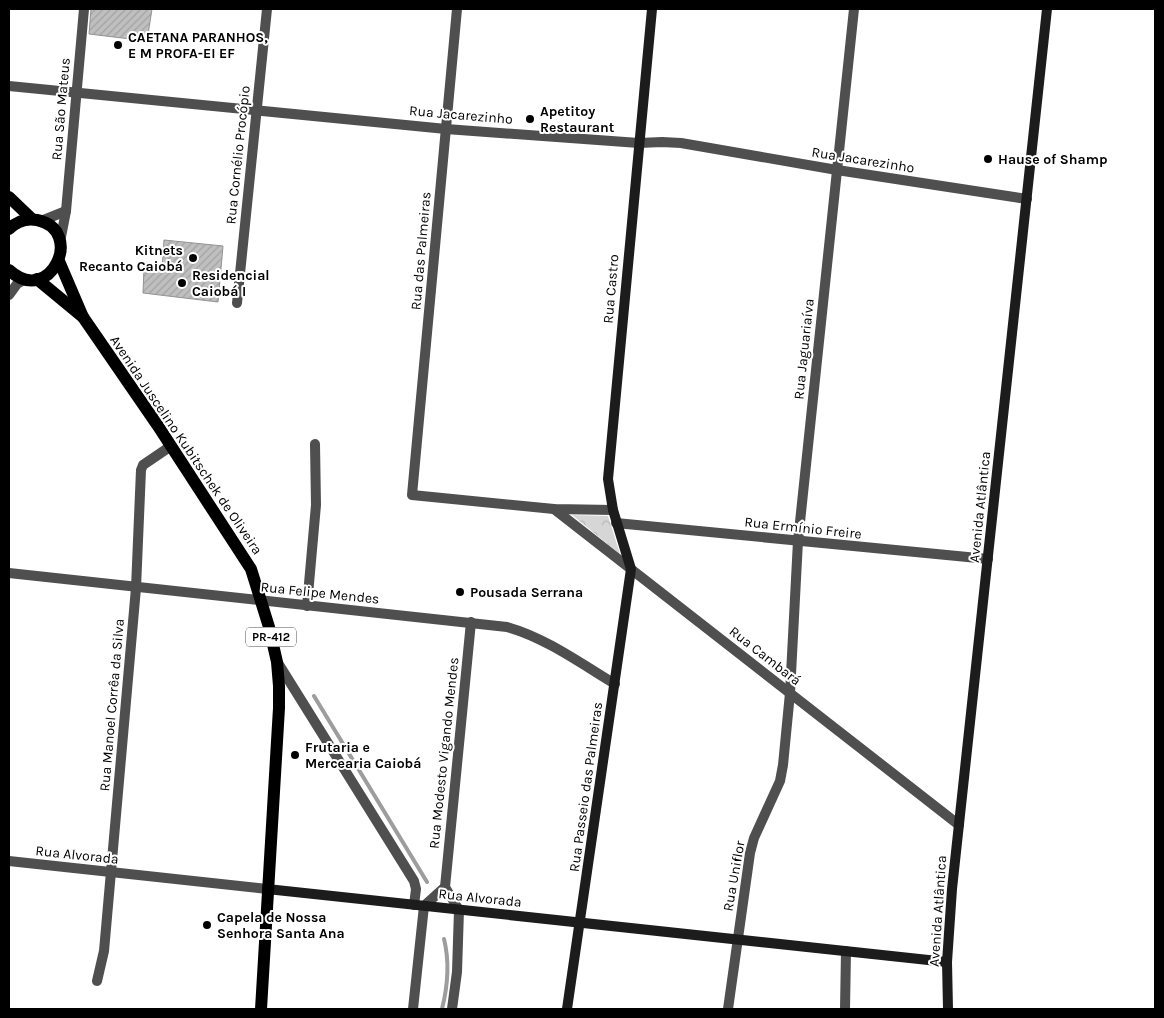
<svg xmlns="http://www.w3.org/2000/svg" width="1164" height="1018" font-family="Karla,sans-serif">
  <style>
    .park { fill: url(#park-crowns) }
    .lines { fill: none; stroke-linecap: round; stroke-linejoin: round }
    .stream { stroke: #9d9d9d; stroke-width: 4 }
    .building { fill: url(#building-hatch); stroke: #939393 }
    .street { stroke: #4f4f4f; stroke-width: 10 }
    .secondary { stroke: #1c1c1c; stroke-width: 10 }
    .primary { stroke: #000; stroke-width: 12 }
    .poi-dot { fill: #000; stroke: #fff; stroke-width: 2 }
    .labels { text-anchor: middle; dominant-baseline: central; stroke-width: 4; stroke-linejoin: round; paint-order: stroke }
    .shield { fill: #fff; stroke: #4c4c4c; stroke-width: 1 }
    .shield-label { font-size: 12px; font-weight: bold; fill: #000 }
    .poi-label { font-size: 14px; font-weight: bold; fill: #000; stroke: #fff; text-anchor: start }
    .street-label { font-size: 14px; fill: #000; stroke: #fff }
  </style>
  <defs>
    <pattern id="park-crowns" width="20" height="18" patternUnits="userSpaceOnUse" patternTransform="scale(1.25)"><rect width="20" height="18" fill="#d6d6d6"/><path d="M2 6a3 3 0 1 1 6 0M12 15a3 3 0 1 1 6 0" fill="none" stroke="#b6b6b6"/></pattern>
    <pattern id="building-hatch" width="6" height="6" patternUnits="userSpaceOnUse" patternTransform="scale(1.25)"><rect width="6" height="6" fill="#bfbfbf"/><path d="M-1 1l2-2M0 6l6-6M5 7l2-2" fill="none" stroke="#a2a2a2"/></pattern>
  </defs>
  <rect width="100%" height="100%" fill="#fff"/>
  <path class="park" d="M 572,515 L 608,516 L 620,554 Z"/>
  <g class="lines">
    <g class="stream">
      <path d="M 314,696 L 427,882"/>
      <path d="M 442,1009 C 448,985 450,963 444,939"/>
    </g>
  </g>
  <g class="building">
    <path d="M 91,9 L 152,9 L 147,41 L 89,34 Z"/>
    <path d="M 164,240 L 223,246 L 218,302 L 143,293 L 144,268 L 162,269 Z"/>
  </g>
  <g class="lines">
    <g class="street">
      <path d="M 457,9 L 412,495 L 554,509 L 613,510"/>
      <path d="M 9,86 L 446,129 L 639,143 L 662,142 L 681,143 L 837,170 L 1027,199"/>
      <path d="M 41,221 L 66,211"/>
      <path d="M 60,242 L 66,211 L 84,9"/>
      <path d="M 9,295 L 17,284 L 26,279"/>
      <path d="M 237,303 L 267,9"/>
      <path d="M 554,509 L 959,825"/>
      <path d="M 616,523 L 988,559"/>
      <path d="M 9,573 L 507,627 C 546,638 580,663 615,684"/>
      <path d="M 307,606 L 316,505 L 315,444"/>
      <path d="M 278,663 L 414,881 L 416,889 L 414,905"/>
      <path d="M 9,861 L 267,889"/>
      <path d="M 97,981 L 104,951 L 136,588 L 141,470 L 143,465 L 171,446"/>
      <path d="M 413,1009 L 424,906 L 445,887"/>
      <path d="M 452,1009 L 457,972 L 459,910 L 445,887 L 471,622"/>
      <path d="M 728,1009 L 750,853 L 754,838 L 780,781 L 783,765 L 790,693 L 798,541 L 854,9"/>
      <path d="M 845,1009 L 846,951"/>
    </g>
    <g class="secondary">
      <path d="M 267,889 L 947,962"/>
      <path d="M 567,1009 L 631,569 L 613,510 L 608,479 L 652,9"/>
      <path d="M 948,1009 L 947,962 L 952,889 L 1047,9"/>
    </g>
    <g class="primary">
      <path d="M 9,197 L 32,219"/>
      <path d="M 9,229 C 16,222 26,218 37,220 C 86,230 50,308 9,270"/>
      <path d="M 59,261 L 83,317 L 158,426 L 251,569 L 269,627 L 277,662 L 279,686 L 279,708 L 261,1009"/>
      <path d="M 37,279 L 83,317"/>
    </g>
  </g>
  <g class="poi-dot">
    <circle cx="118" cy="45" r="5"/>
    <circle cx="530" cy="119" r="5"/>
    <circle cx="988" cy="159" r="5"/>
    <circle cx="193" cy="258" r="5"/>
    <circle cx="182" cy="283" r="5"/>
    <circle cx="460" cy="592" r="5"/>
    <circle cx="295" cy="755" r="5"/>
    <circle cx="207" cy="925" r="5"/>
  </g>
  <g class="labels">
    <rect class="shield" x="246" y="627.5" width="50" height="19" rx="4"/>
    <g class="shield-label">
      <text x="271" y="637">PR-412</text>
    </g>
    <g class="poi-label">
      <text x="128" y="37">CAETANA PARANHOS,<tspan x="128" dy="16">E M PROFA-EI EF</tspan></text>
      <text x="540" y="111">Apetitoy<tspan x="540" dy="16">Restaurant</tspan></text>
      <text x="998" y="159">Hause of Shamp</text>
      <text x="183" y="250" text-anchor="end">Kitnets<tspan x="183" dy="16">Recanto Caiobá</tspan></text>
      <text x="192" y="275">Residencial<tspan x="192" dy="16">Caiobá I</tspan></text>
      <text x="470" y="592">Pousada Serrana</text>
      <text x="305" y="747">Frutaria e<tspan x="305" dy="16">Mercearia Caiobá</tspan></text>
      <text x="217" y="917">Capela de Nossa<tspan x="217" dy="16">Senhora Santa Ana</tspan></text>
    </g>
    <g class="street-label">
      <text transform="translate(61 109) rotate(-85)">Rua São Mateus</text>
      <text transform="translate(461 115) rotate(5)">Rua Jacarezinho</text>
      <text transform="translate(238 155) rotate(-84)">Rua Cornélio Procópio</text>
      <text transform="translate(863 160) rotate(9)">Rua Jacarezinho</text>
      <text transform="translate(421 251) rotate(-85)">Rua das Palmeiras</text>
      <text transform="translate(611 289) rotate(-85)">Rua Castro</text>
      <text transform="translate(804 349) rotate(-84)">Rua Jaguariaíva</text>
      <text transform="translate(186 445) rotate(56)">Avenida Juscelino Kubitschek de Oliveira</text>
      <text transform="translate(980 507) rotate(-84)">Avenida Atlântica</text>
      <text transform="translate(803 528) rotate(6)">Rua Ermínio Freire</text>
      <text transform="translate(320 593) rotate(6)">Rua Felipe Mendes</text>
      <text transform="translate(765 656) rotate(38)">Rua Cambará</text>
      <text transform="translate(112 705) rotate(-85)">Rua Manoel Corrêa da Silva</text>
      <text transform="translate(444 753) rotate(-84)">Rua Modesto Vigando Mendes</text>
      <text transform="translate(586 787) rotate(-82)">Rua Passeio das Palmeiras</text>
      <text transform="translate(77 855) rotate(6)">Rua Alvorada</text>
      <text transform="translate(734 876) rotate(-80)">Rua Uniflor</text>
      <text transform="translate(480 898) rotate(6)">Rua Alvorada</text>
      <text transform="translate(938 911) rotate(-86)">Avenida Atlântica</text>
    </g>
  </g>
  <rect width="1164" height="1018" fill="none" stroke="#000000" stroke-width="20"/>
</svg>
